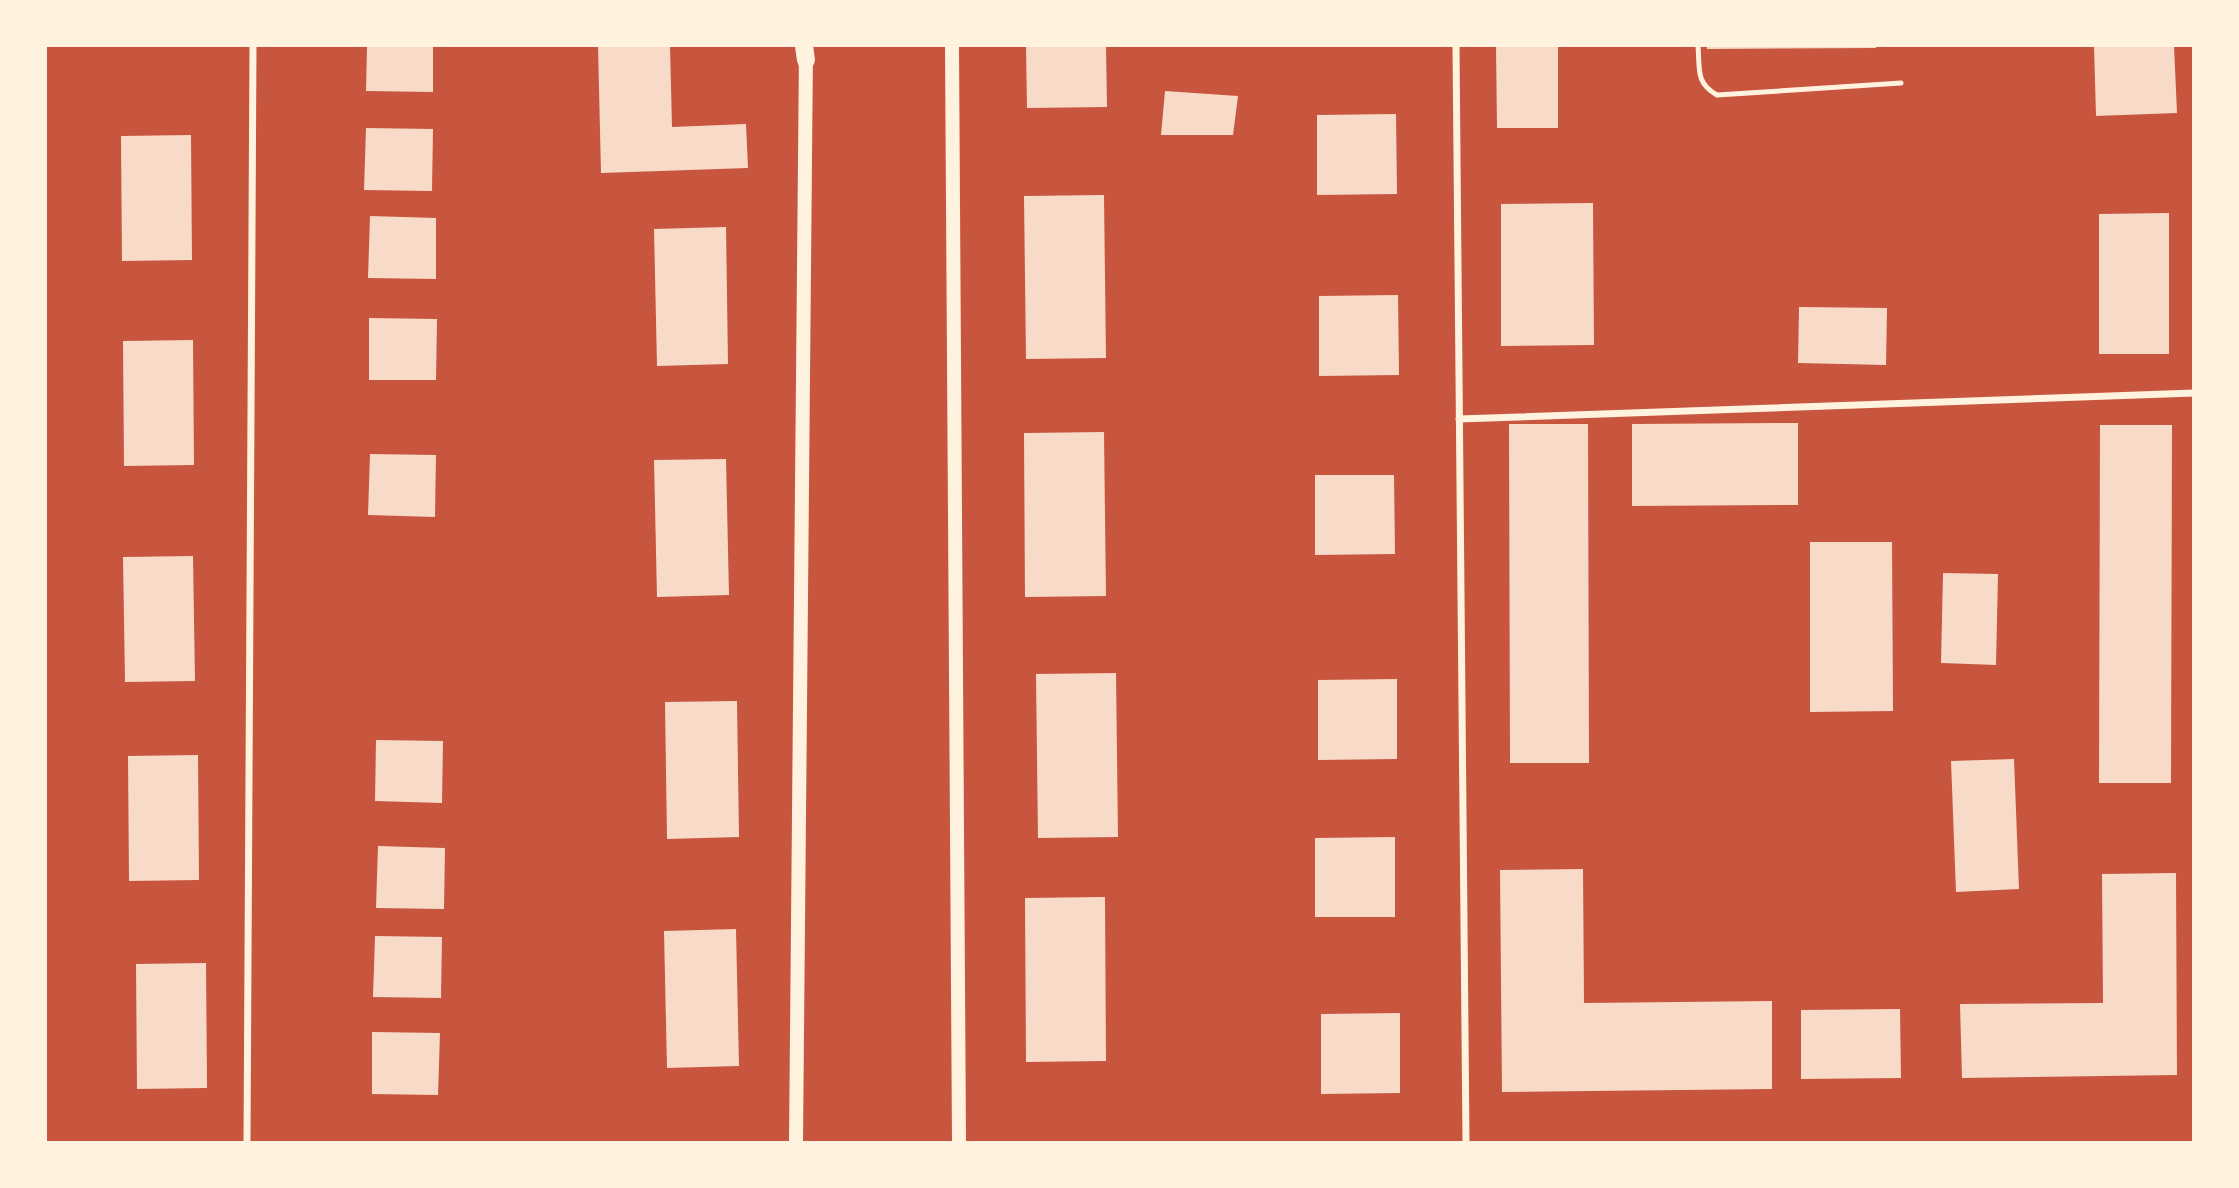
<svg xmlns="http://www.w3.org/2000/svg" width="2239" height="1188" font-family="'Nunito Sans',sans-serif">
  <style>
    .building { fill: #f7dbc8 }
    .lines { fill: none; stroke-linecap: round; stroke-linejoin: round }
    .service { stroke: #fff3e0; stroke-width: 5 }
    .minor { stroke: #fff3e0; stroke-width: 7 }
    .secondary { stroke: #fff3e0; stroke-width: 14 }
    .primary { stroke: #fff3e0; stroke-width: 18 }
  </style>
  <rect width="100%" height="100%" fill="#c8553d"/>
  <g class="building">
    <path d="M 367,46 L 433,46 L 433,92 L 366,91 Z"/>
    <path d="M 598,46 L 670,46 L 672,127 L 746,124 L 748,168 L 601,173 Z"/>
    <path d="M 1026,46 L 1106,46 L 1107,107 L 1027,108 Z"/>
    <path d="M 1496,46 L 1558,46 L 1558,128 L 1497,128 Z"/>
    <path d="M 1707,46 L 1876,46 L 1876,48 L 1707,49 Z"/>
    <path d="M 2094,46 L 2174,46 L 2177,113 L 2096,116 Z"/>
    <path d="M 1165,91 L 1238,96 L 1233,135 L 1161,135 Z"/>
    <path d="M 1396,114 L 1397,194 L 1317,195 L 1317,115 Z"/>
    <path d="M 366,128 L 433,129 L 432,191 L 364,190 Z"/>
    <path d="M 191,135 L 192,260 L 122,261 L 121,136 Z"/>
    <path d="M 1104,195 L 1106,358 L 1026,359 L 1024,196 Z"/>
    <path d="M 1593,203 L 1594,345 L 1501,346 L 1501,204 Z"/>
    <path d="M 2169,213 L 2169,354 L 2099,354 L 2099,214 Z"/>
    <path d="M 370,216 L 436,218 L 436,279 L 368,278 Z"/>
    <path d="M 726,227 L 728,364 L 657,366 L 654,229 Z"/>
    <path d="M 1398,295 L 1399,375 L 1319,376 L 1319,296 Z"/>
    <path d="M 1799,307 L 1887,308 L 1886,365 L 1798,363 Z"/>
    <path d="M 369,318 L 437,319 L 436,380 L 369,380 Z"/>
    <path d="M 193,340 L 194,465 L 124,466 L 123,341 Z"/>
    <path d="M 1798,423 L 1798,505 L 1632,506 L 1632,424 Z"/>
    <path d="M 1509,424 L 1588,424 L 1589,763 L 1510,763 Z"/>
    <path d="M 2100,425 L 2172,425 L 2171,783 L 2099,783 Z"/>
    <path d="M 1104,432 L 1106,596 L 1025,597 L 1024,433 Z"/>
    <path d="M 370,454 L 436,455 L 435,517 L 368,515 Z"/>
    <path d="M 726,459 L 729,595 L 657,597 L 654,460 Z"/>
    <path d="M 1315,475 L 1394,475 L 1395,554 L 1315,555 Z"/>
    <path d="M 1810,542 L 1892,542 L 1893,711 L 1810,712 Z"/>
    <path d="M 193,556 L 195,681 L 125,682 L 123,557 Z"/>
    <path d="M 1943,573 L 1998,574 L 1996,665 L 1941,663 Z"/>
    <path d="M 1116,673 L 1118,837 L 1038,838 L 1036,674 Z"/>
    <path d="M 1397,679 L 1397,759 L 1318,760 L 1318,680 Z"/>
    <path d="M 737,701 L 739,837 L 667,839 L 665,702 Z"/>
    <path d="M 376,740 L 443,741 L 442,803 L 375,801 Z"/>
    <path d="M 198,755 L 199,880 L 129,881 L 128,756 Z"/>
    <path d="M 2014,759 L 2019,889 L 1956,892 L 1951,761 Z"/>
    <path d="M 1395,837 L 1395,917 L 1315,917 L 1315,838 Z"/>
    <path d="M 378,846 L 445,848 L 444,909 L 376,908 Z"/>
    <path d="M 1583,869 L 1584,1003 L 1772,1001 L 1772,1089 L 1502,1092 L 1500,870 Z"/>
    <path d="M 2176,873 L 2177,1075 L 1962,1078 L 1960,1004 L 2103,1003 L 2102,874 Z"/>
    <path d="M 1105,897 L 1106,1061 L 1026,1062 L 1025,898 Z"/>
    <path d="M 736,929 L 739,1066 L 667,1068 L 664,931 Z"/>
    <path d="M 375,936 L 442,937 L 441,998 L 373,997 Z"/>
    <path d="M 206,963 L 207,1088 L 137,1089 L 136,964 Z"/>
    <path d="M 1900,1009 L 1901,1078 L 1801,1079 L 1801,1010 Z"/>
    <path d="M 1400,1013 L 1400,1093 L 1321,1094 L 1321,1014 Z"/>
    <path d="M 372,1032 L 440,1033 L 438,1095 L 372,1094 Z"/>
  </g>
  <g class="lines">
    <path class="service" d="M 1698,46 C 1700,68 1695,83 1717,95 L 1901,83"/>
    <g class="minor">
      <path d="M 1456,46 L 1466,1142"/>
      <path d="M 1459,419 L 2194,393"/>
      <path d="M 247,1142 L 253,46"/>
    </g>
    <g class="secondary">
      <path d="M 952,46 L 959,1142"/>
      <path d="M 796,1142 L 806,50"/>
    </g>
    <path class="primary" d="M 804,46 L 806,60"/>
  </g>
  <rect width="2239" height="1188" fill="none" stroke="#fff3e0" stroke-width="94"/>
</svg>
